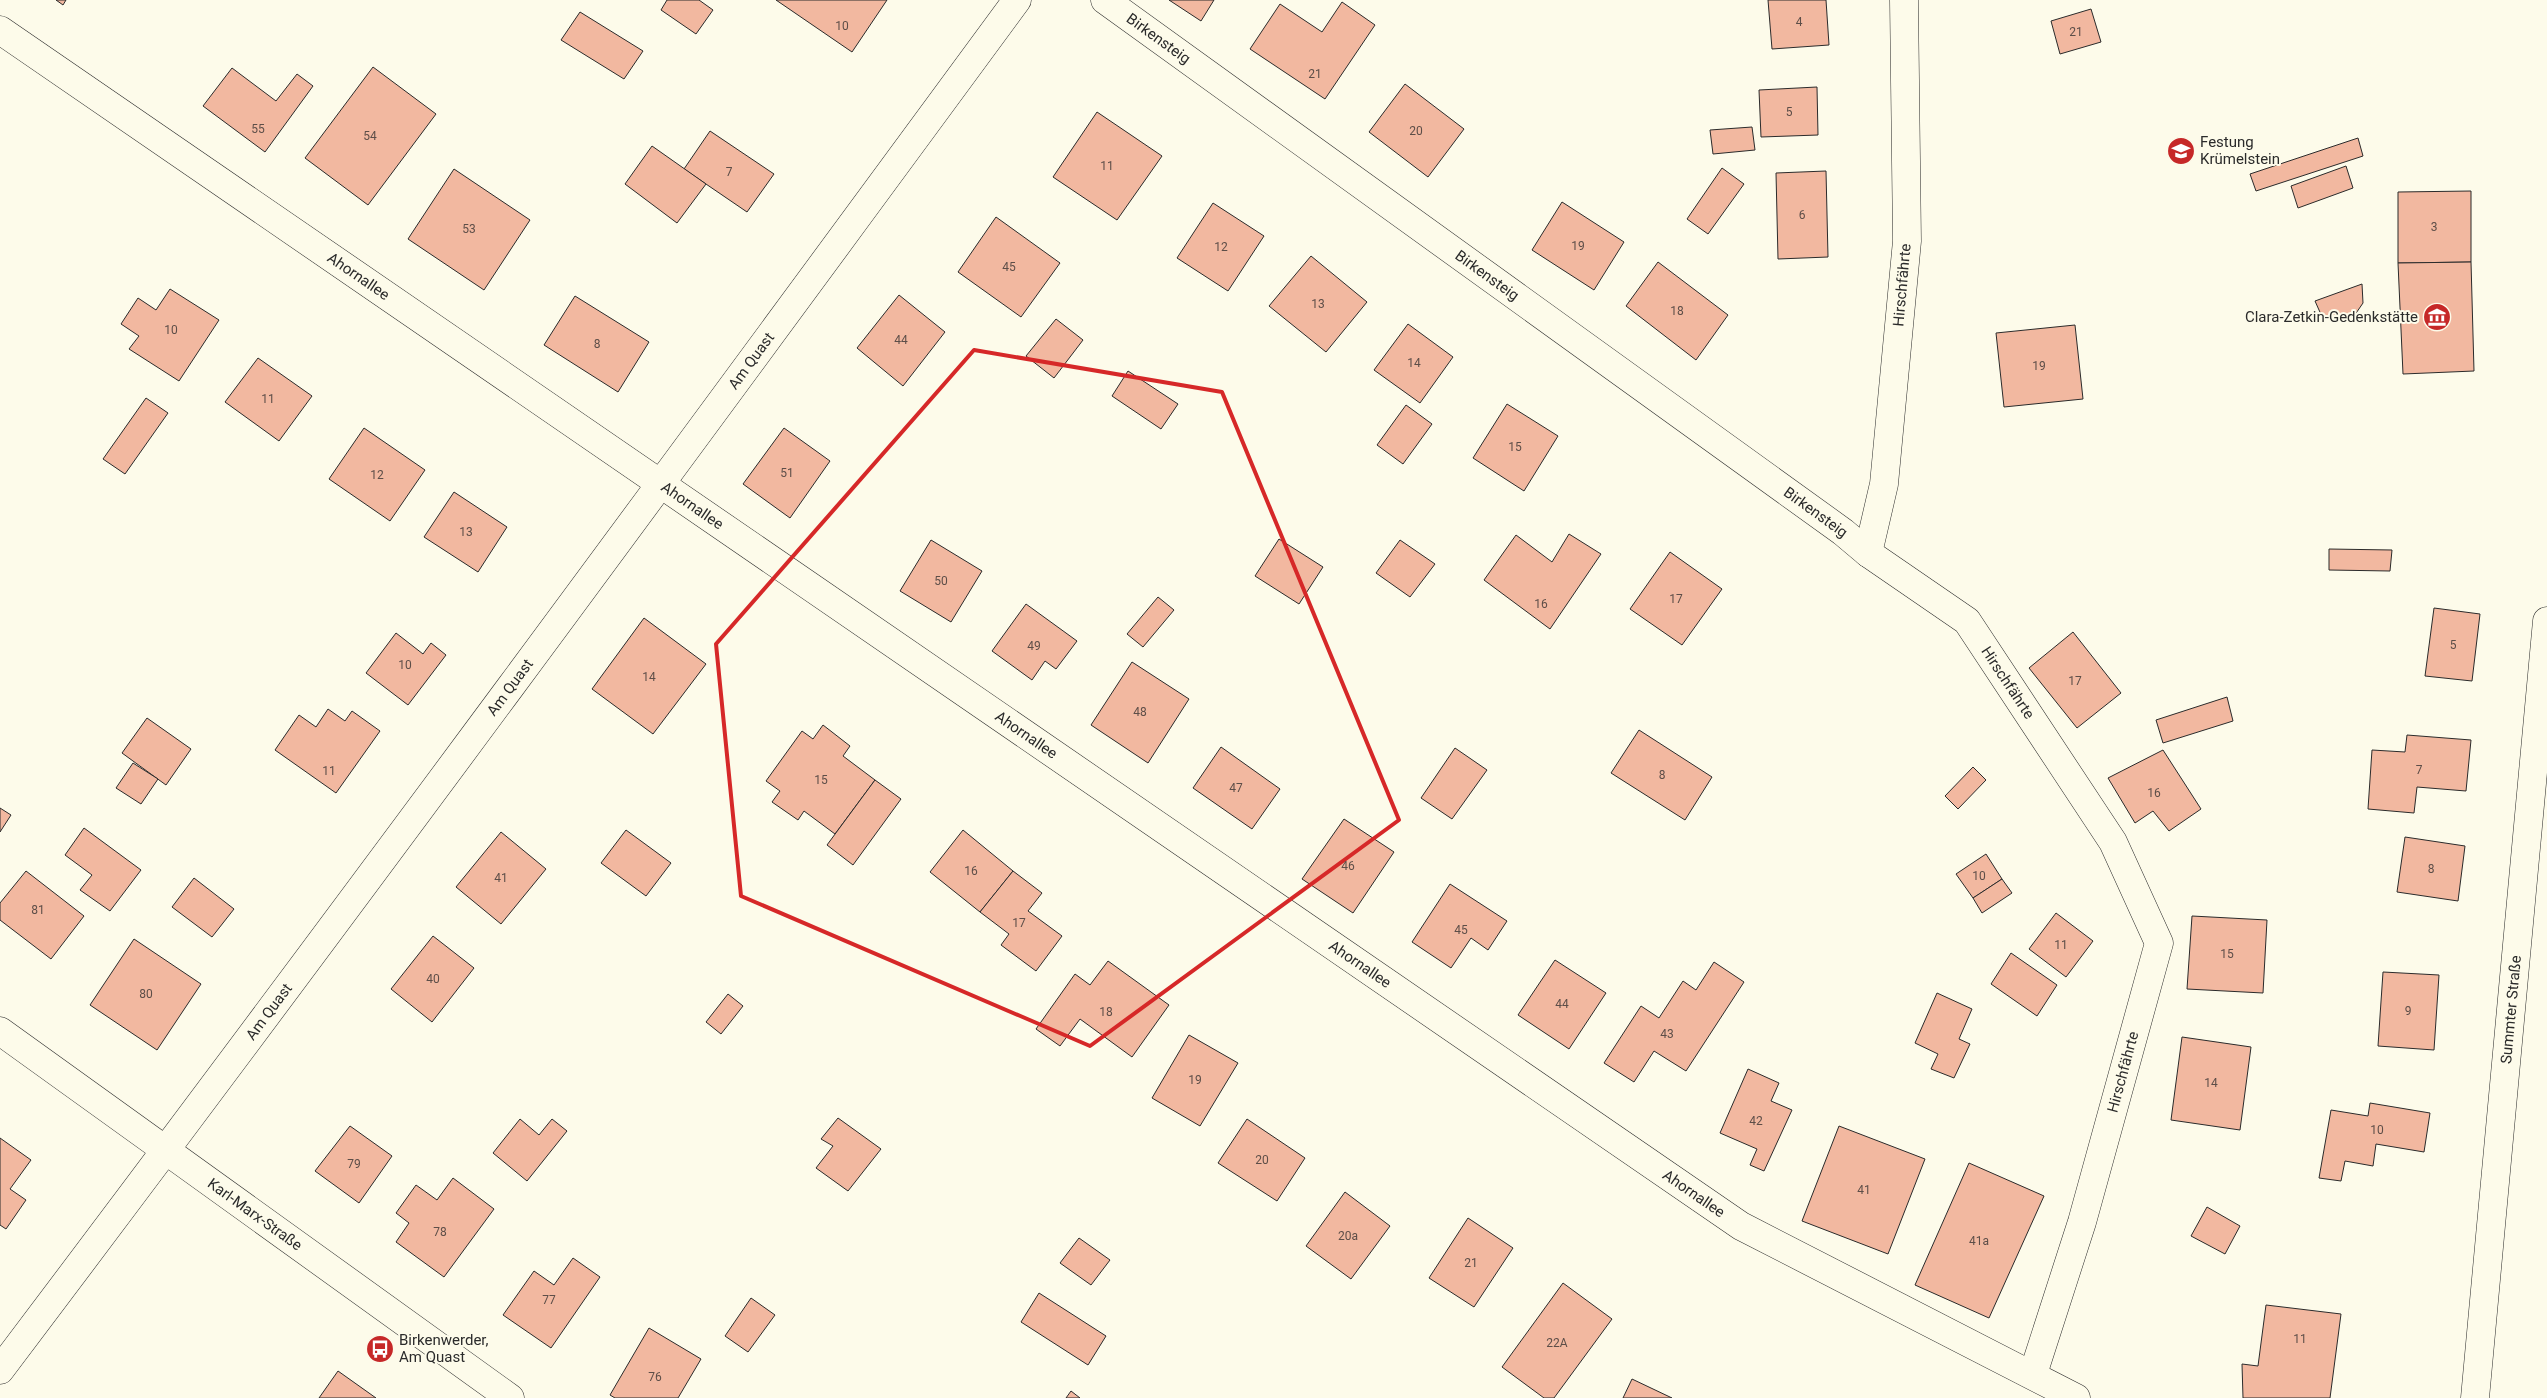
<svg xmlns="http://www.w3.org/2000/svg" width="2547" height="1398" font-family="Roboto,sans-serif">
  <style>
    .building { fill: #f2b8a0; stroke: #2b2b2b }
    .lines { fill: none; stroke-linecap: round; stroke-linejoin: round }
    .minor-casing { stroke: #2b2b2b; stroke-width: 29 }
    .minor { stroke: #fdfbea; stroke-width: 28 }
    .marked { fill: none; stroke: #d62828; stroke-width: 4; stroke-linejoin: round }
    .labels { text-anchor: middle; dominant-baseline: central; stroke-width: 4; stroke-linejoin: round; paint-order: stroke }
    .number-label { font-size: 12px; fill: #5d4e48 }
    .street-label { font-size: 15px; fill: #2b2b2b; stroke: #fdfbea }
    .poi-label { font-size: 15px; fill: #2b2b2b; stroke: #fdfbea; text-anchor: start }
  </style>
  <rect width="100%" height="100%" fill="#fdfbea"/>
  <g class="building">
    <path d="M 56,0 L 66,0 L 63,5 Z"/>
    <path d="M 667,0 L 699,0 L 713,10 L 696,34 L 661,10 Z"/>
    <path d="M 776,0 L 887,0 L 852,52 Z"/>
    <path d="M 1169,0 L 1214,0 L 1201,21 Z"/>
    <path d="M 1768,0 L 1826,0 L 1829,45 L 1772,49 Z"/>
    <path d="M 1342,2 L 1375,25 L 1325,99 L 1250,49 L 1280,4 L 1322,32 Z"/>
    <path d="M 2091,9 L 2101,42 L 2060,54 L 2051,21 Z"/>
    <path d="M 580,12 L 643,51 L 624,79 L 561,40 Z"/>
    <path d="M 373,67 L 436,114 L 368,205 L 305,158 Z"/>
    <path d="M 232,68 L 276,101 L 297,74 L 313,86 L 265,152 L 203,106 Z"/>
    <path d="M 1405,84 L 1464,129 L 1428,177 L 1369,132 Z"/>
    <path d="M 1817,87 L 1818,135 L 1761,137 L 1759,90 Z"/>
    <path d="M 1097,112 L 1162,156 L 1117,220 L 1053,177 Z"/>
    <path d="M 1752,127 L 1755,150 L 1713,154 L 1710,130 Z"/>
    <path d="M 710,131 L 774,174 L 747,212 L 684,169 Z"/>
    <path d="M 2358,138 L 2363,156 L 2256,191 L 2250,174 Z"/>
    <path d="M 652,146 L 706,184 L 677,223 L 625,184 Z"/>
    <path d="M 2346,166 L 2353,188 L 2298,208 L 2291,186 Z"/>
    <path d="M 1722,168 L 1744,184 L 1708,234 L 1687,219 Z"/>
    <path d="M 454,169 L 530,220 L 484,290 L 408,239 Z"/>
    <path d="M 1826,171 L 1828,257 L 1778,259 L 1776,173 Z"/>
    <path d="M 2471,191 L 2471,262 L 2398,263 L 2398,192 Z"/>
    <path d="M 1562,202 L 1624,242 L 1594,290 L 1532,250 Z"/>
    <path d="M 1213,203 L 1264,236 L 1228,291 L 1177,258 Z"/>
    <path d="M 996,217 L 1060,263 L 1021,317 L 958,272 Z"/>
    <path d="M 1311,256 L 1367,302 L 1326,352 L 1269,306 Z"/>
    <path d="M 1658,262 L 1728,315 L 1696,360 L 1626,306 Z"/>
    <path d="M 2471,262 L 2474,371 L 2403,374 L 2398,263 Z"/>
    <path d="M 2362,284 L 2363,303 L 2352,319 L 2323,319 L 2315,301 Z"/>
    <path d="M 170,289 L 219,320 L 179,381 L 129,349 L 139,336 L 121,324 L 138,298 L 156,310 Z"/>
    <path d="M 899,295 L 945,332 L 903,386 L 857,348 Z"/>
    <path d="M 575,296 L 649,342 L 618,392 L 544,345 Z"/>
    <path d="M 1056,319 L 1083,340 L 1054,378 L 1026,356 Z"/>
    <path d="M 1408,324 L 1453,357 L 1420,403 L 1374,370 Z"/>
    <path d="M 2075,325 L 2083,399 L 2004,407 L 1996,333 Z"/>
    <path d="M 258,358 L 312,396 L 279,441 L 225,402 Z"/>
    <path d="M 1128,371 L 1178,404 L 1161,429 L 1112,396 Z"/>
    <path d="M 146,398 L 168,413 L 125,474 L 103,459 Z"/>
    <path d="M 1507,404 L 1558,436 L 1524,491 L 1473,458 Z"/>
    <path d="M 1406,405 L 1432,424 L 1403,464 L 1377,445 Z"/>
    <path d="M 364,428 L 425,470 L 390,521 L 329,479 Z"/>
    <path d="M 784,428 L 830,461 L 790,518 L 743,484 Z"/>
    <path d="M 454,492 L 507,527 L 478,572 L 424,537 Z"/>
    <path d="M 1569,534 L 1601,554 L 1550,629 L 1484,580 L 1516,535 L 1552,562 Z"/>
    <path d="M 1279,539 L 1323,567 L 1299,604 L 1255,576 Z"/>
    <path d="M 931,540 L 982,571 L 951,622 L 900,591 Z"/>
    <path d="M 1400,540 L 1435,564 L 1410,597 L 1376,573 Z"/>
    <path d="M 2329,549 L 2392,550 L 2390,571 L 2329,570 Z"/>
    <path d="M 1670,552 L 1722,589 L 1682,645 L 1630,609 Z"/>
    <path d="M 1158,597 L 1174,610 L 1143,647 L 1127,634 Z"/>
    <path d="M 1026,604 L 1077,641 L 1056,669 L 1045,661 L 1032,680 L 992,651 Z"/>
    <path d="M 2434,608 L 2480,614 L 2472,681 L 2425,676 Z"/>
    <path d="M 644,618 L 706,664 L 653,734 L 592,689 Z"/>
    <path d="M 2073,632 L 2121,693 L 2077,728 L 2029,668 Z"/>
    <path d="M 396,633 L 423,654 L 431,643 L 446,655 L 408,705 L 366,673 Z"/>
    <path d="M 1132,662 L 1189,699 L 1148,763 L 1091,725 Z"/>
    <path d="M 2227,697 L 2233,721 L 2163,743 L 2156,720 Z"/>
    <path d="M 328,709 L 345,721 L 352,711 L 380,731 L 336,793 L 275,750 L 299,715 L 316,727 Z"/>
    <path d="M 147,718 L 191,749 L 166,785 L 122,753 Z"/>
    <path d="M 823,725 L 850,746 L 843,756 L 875,780 L 835,834 L 804,811 L 798,820 L 772,802 L 780,791 L 766,781 L 802,731 L 813,739 Z"/>
    <path d="M 1639,730 L 1712,777 L 1685,820 L 1611,773 Z"/>
    <path d="M 2407,735 L 2471,740 L 2466,791 L 2417,787 L 2414,813 L 2368,809 L 2372,750 L 2405,752 Z"/>
    <path d="M 1221,747 L 1280,789 L 1252,829 L 1193,788 Z"/>
    <path d="M 1455,748 L 1487,770 L 1452,819 L 1421,798 Z"/>
    <path d="M 2163,750 L 2201,809 L 2169,831 L 2153,811 L 2135,823 L 2108,778 Z"/>
    <path d="M 133,763 L 158,779 L 141,804 L 116,788 Z"/>
    <path d="M 1973,767 L 1986,780 L 1958,809 L 1945,796 Z"/>
    <path d="M 875,780 L 901,799 L 853,865 L 827,845 Z"/>
    <path d="M 0,808 L 11,815 L 0,832 Z"/>
    <path d="M 1344,819 L 1394,852 L 1353,913 L 1302,879 Z"/>
    <path d="M 84,828 L 141,870 L 110,911 L 80,890 L 92,875 L 65,855 Z"/>
    <path d="M 626,830 L 671,863 L 646,896 L 601,863 Z"/>
    <path d="M 963,830 L 1013,871 L 980,912 L 930,872 Z"/>
    <path d="M 501,832 L 546,869 L 501,924 L 456,887 Z"/>
    <path d="M 2405,837 L 2465,846 L 2458,901 L 2397,892 Z"/>
    <path d="M 1986,854 L 2002,879 L 1973,898 L 1956,874 Z"/>
    <path d="M 26,871 L 84,916 L 51,959 L 0,920 L 0,903 Z"/>
    <path d="M 1013,871 L 1042,893 L 1028,911 L 1062,936 L 1036,971 L 1001,945 L 1009,934 L 980,912 Z"/>
    <path d="M 194,878 L 234,909 L 212,937 L 172,907 Z"/>
    <path d="M 2002,879 L 2012,893 L 1982,913 L 1973,898 Z"/>
    <path d="M 1450,884 L 1507,921 L 1488,950 L 1471,938 L 1451,968 L 1412,942 Z"/>
    <path d="M 2056,913 L 2093,941 L 2066,977 L 2029,949 Z"/>
    <path d="M 2192,916 L 2267,920 L 2263,993 L 2187,989 Z"/>
    <path d="M 433,936 L 474,968 L 432,1022 L 391,989 Z"/>
    <path d="M 134,939 L 201,984 L 157,1050 L 90,1005 Z"/>
    <path d="M 2011,953 L 2057,985 L 2037,1016 L 1991,984 Z"/>
    <path d="M 1555,960 L 1606,993 L 1569,1049 L 1518,1015 Z"/>
    <path d="M 1108,961 L 1169,1005 L 1132,1057 L 1080,1019 L 1060,1046 L 1036,1029 L 1075,974 L 1090,985 Z"/>
    <path d="M 1714,962 L 1744,982 L 1686,1071 L 1654,1051 L 1634,1082 L 1604,1063 L 1641,1006 L 1659,1018 L 1683,981 L 1696,990 Z"/>
    <path d="M 2383,972 L 2439,975 L 2434,1050 L 2378,1046 Z"/>
    <path d="M 1937,993 L 1972,1009 L 1959,1039 L 1970,1044 L 1954,1078 L 1931,1069 L 1938,1054 L 1915,1043 Z"/>
    <path d="M 728,994 L 743,1006 L 721,1034 L 706,1022 Z"/>
    <path d="M 1189,1035 L 1238,1063 L 1200,1126 L 1152,1098 Z"/>
    <path d="M 2182,1037 L 2251,1047 L 2240,1130 L 2171,1120 Z"/>
    <path d="M 1748,1069 L 1779,1083 L 1771,1101 L 1792,1110 L 1764,1171 L 1750,1165 L 1757,1149 L 1720,1133 Z"/>
    <path d="M 2370,1103 L 2430,1113 L 2424,1152 L 2376,1144 L 2373,1166 L 2345,1161 L 2341,1181 L 2319,1178 L 2331,1110 L 2368,1116 Z"/>
    <path d="M 838,1118 L 881,1149 L 848,1191 L 816,1168 L 833,1146 L 821,1139 Z"/>
    <path d="M 520,1119 L 539,1135 L 552,1119 L 567,1131 L 527,1181 L 493,1153 Z"/>
    <path d="M 1247,1119 L 1305,1158 L 1277,1201 L 1218,1163 Z"/>
    <path d="M 350,1126 L 392,1156 L 359,1203 L 315,1171 Z"/>
    <path d="M 1839,1126 L 1925,1159 L 1888,1254 L 1802,1221 Z"/>
    <path d="M 0,1138 L 31,1160 L 10,1189 L 26,1200 L 6,1229 L 0,1225 Z"/>
    <path d="M 1969,1163 L 2044,1196 L 1989,1318 L 1915,1285 Z"/>
    <path d="M 453,1178 L 494,1209 L 444,1277 L 396,1242 L 409,1223 L 396,1213 L 416,1185 L 437,1200 Z"/>
    <path d="M 1345,1192 L 1390,1226 L 1351,1279 L 1306,1246 Z"/>
    <path d="M 2207,1207 L 2240,1226 L 2225,1254 L 2191,1236 Z"/>
    <path d="M 1468,1218 L 1513,1248 L 1474,1307 L 1429,1278 Z"/>
    <path d="M 1079,1238 L 1110,1260 L 1091,1285 L 1060,1263 Z"/>
    <path d="M 573,1258 L 600,1277 L 551,1348 L 503,1315 L 534,1271 L 554,1285 Z"/>
    <path d="M 1563,1283 L 1612,1319 L 1554,1398 L 1544,1398 L 1502,1367 Z"/>
    <path d="M 1039,1293 L 1106,1336 L 1088,1365 L 1021,1322 Z"/>
    <path d="M 751,1298 L 775,1315 L 748,1352 L 725,1336 Z"/>
    <path d="M 2266,1305 L 2341,1314 L 2330,1398 L 2243,1398 L 2242,1364 L 2258,1366 Z"/>
    <path d="M 649,1328 L 701,1359 L 678,1398 L 615,1398 L 610,1395 Z"/>
    <path d="M 338,1371 L 376,1398 L 319,1398 Z"/>
    <path d="M 1632,1379 L 1672,1398 L 1623,1398 Z"/>
    <path d="M 1071,1391 L 1080,1398 L 1066,1398 Z"/>
  </g>
  <g class="lines">
    <g class="minor-casing">
      <g id="minor">
        <path id="s1" d="M 1105,0 L 1843,532 L 1868,553"/>
        <path id="s2" d="M 1904,0 L 1907,241 L 1884,484 L 1868,553 L 1967,621 L 2113,842 L 2159,943 L 2082,1222 L 2033,1374"/>
        <path id="s3" d="M 0,30 L 1741,1226 L 2076,1398"/>
        <path id="s4" d="M 0,1031 L 510,1398"/>
        <path id="s5" d="M 0,1370 C 343,916 680,458 1017,0"/>
        <path id="s6" d="M 2475,1398 L 2547,621"/>
      </g>
    </g>
    <use href="#minor" class="minor"/>
  </g>
  <path class="marked" d="M 974,350 L 1222,392 L 1399,820 L 1090,1046 L 741,896 L 716,644 Z"/>
  <defs>
    <g id="school-disc" transform="scale(1.4375)"><circle r="9.5" fill="#c62828" stroke="#fdfbea"/><path d="M0-5L7-2L0 1L-7-2ZM-4 1L0 2.5L4 1V4Q0 6-4 4Z" fill="#fff"/></g>
    <g id="museum-disc" transform="scale(1.4375)"><circle r="9.5" fill="#c62828" stroke="#fdfbea"/><path d="M0-6L6-3V-2H-6V-3ZM-5-1h2V3h-2ZM-1-1h2V3h-2ZM3-1h2V3H3ZM-6 4H6V6H-6Z" fill="#fff"/></g>
    <g id="bus-disc" transform="scale(1.4375)"><circle r="9.5" fill="#c62828" stroke="#fdfbea"/><path d="M-5-6H5V4H4V6H2V4H-2V6H-4V4H-5ZM-3.5-4V0h7V-4ZM-3.5 1.2v1.5H-2V1.2ZM2 1.2v1.5H3.5V1.2Z" fill="#fff"/></g>
  </defs>
  <g fill-rule="evenodd">
    <use href="#school-disc" x="2181" y="151"/>
    <use href="#museum-disc" x="2437" y="317"/>
    <use href="#bus-disc" x="380" y="1349"/>
  </g>
  <g class="labels">
    <g class="number-label">
      <text x="1799" y="22">4</text>
      <text x="842" y="26">10</text>
      <text x="2076" y="32">21</text>
      <text x="1315" y="74">21</text>
      <text x="1789" y="112">5</text>
      <text x="258" y="129">55</text>
      <text x="1416" y="131">20</text>
      <text x="370" y="136">54</text>
      <text x="1107" y="166">11</text>
      <text x="729" y="172">7</text>
      <text x="1802" y="215">6</text>
      <text x="2434" y="227">3</text>
      <text x="469" y="229">53</text>
      <text x="1578" y="246">19</text>
      <text x="1221" y="247">12</text>
      <text x="1009" y="267">45</text>
      <text x="1318" y="304">13</text>
      <text x="1677" y="311">18</text>
      <text x="171" y="330">10</text>
      <text x="901" y="340">44</text>
      <text x="597" y="344">8</text>
      <text x="1414" y="363">14</text>
      <text x="2039" y="366">19</text>
      <text x="268" y="399">11</text>
      <text x="1515" y="447">15</text>
      <text x="787" y="473">51</text>
      <text x="377" y="475">12</text>
      <text x="466" y="532">13</text>
      <text x="941" y="581">50</text>
      <text x="1676" y="599">17</text>
      <text x="1541" y="604">16</text>
      <text x="2453" y="645">5</text>
      <text x="1034" y="646">49</text>
      <text x="405" y="665">10</text>
      <text x="649" y="677">14</text>
      <text x="2075" y="681">17</text>
      <text x="1140" y="712">48</text>
      <text x="2419" y="770">7</text>
      <text x="329" y="771">11</text>
      <text x="1662" y="775">8</text>
      <text x="821" y="780">15</text>
      <text x="1236" y="788">47</text>
      <text x="2154" y="793">16</text>
      <text x="1348" y="866">46</text>
      <text x="2431" y="869">8</text>
      <text x="971" y="871">16</text>
      <text x="1979" y="876">10</text>
      <text x="501" y="878">41</text>
      <text x="38" y="910">81</text>
      <text x="1019" y="923">17</text>
      <text x="1461" y="930">45</text>
      <text x="2061" y="945">11</text>
      <text x="2227" y="954">15</text>
      <text x="433" y="979">40</text>
      <text x="146" y="994">80</text>
      <text x="1562" y="1004">44</text>
      <text x="2408" y="1011">9</text>
      <text x="1106" y="1012">18</text>
      <text x="1667" y="1034">43</text>
      <text x="1195" y="1080">19</text>
      <text x="2211" y="1083">14</text>
      <text x="1756" y="1121">42</text>
      <text x="2377" y="1130">10</text>
      <text x="1262" y="1160">20</text>
      <text x="354" y="1164">79</text>
      <text x="1864" y="1190">41</text>
      <text x="440" y="1232">78</text>
      <text x="1348" y="1236">20a</text>
      <text x="1979" y="1241">41a</text>
      <text x="1471" y="1263">21</text>
      <text x="549" y="1300">77</text>
      <text x="2300" y="1339">11</text>
      <text x="1557" y="1343">22A</text>
      <text x="655" y="1377">76</text>
    </g>
    <g class="street-label">
      <text stroke="none"><textPath href="#s1" startOffset="66">Birkensteig</textPath></text>
      <text stroke="none"><textPath href="#s3" startOffset="435">Ahornallee</textPath></text>
      <text stroke="none"><textPath href="#s1" startOffset="471">Birkensteig</textPath></text>
      <text transform="translate(1902 285) rotate(-85)">Hirschfährte</text>
      <text stroke="none"><textPath href="#s5" startOffset="1258">Am Quast</textPath></text>
      <text stroke="none"><textPath href="#s3" startOffset="840">Ahornallee</textPath></text>
      <text stroke="none"><textPath href="#s1" startOffset="876">Birkensteig</textPath></text>
      <text stroke="none"><textPath href="#s2" startOffset="750">Hirschfährte</textPath></text>
      <text stroke="none"><textPath href="#s5" startOffset="852">Am Quast</textPath></text>
      <text stroke="none"><textPath href="#s3" startOffset="1245">Ahornallee</textPath></text>
      <text stroke="none"><textPath href="#s3" startOffset="1650">Ahornallee</textPath></text>
      <text stroke="none"><textPath href="#s6" startOffset="390">Summter Straße</textPath></text>
      <text stroke="none"><textPath href="#s5" startOffset="448">Am Quast</textPath></text>
      <text transform="translate(2123 1072) rotate(-75)">Hirschfährte</text>
      <text stroke="none"><textPath href="#s3" startOffset="2055">Ahornallee</textPath></text>
      <text stroke="none"><textPath href="#s4" startOffset="314">Karl-Marx-Straße</textPath></text>
    </g>
    <g class="poi-label">
      <text x="2200" y="142">Festung<tspan x="2200" dy="17">Krümelstein</tspan></text>
      <text x="2418" y="317" text-anchor="end">Clara-Zetkin-Gedenkstätte</text>
      <text x="399" y="1340">Birkenwerder,<tspan x="399" dy="17">Am Quast</tspan></text>
    </g>
  </g>
</svg>
